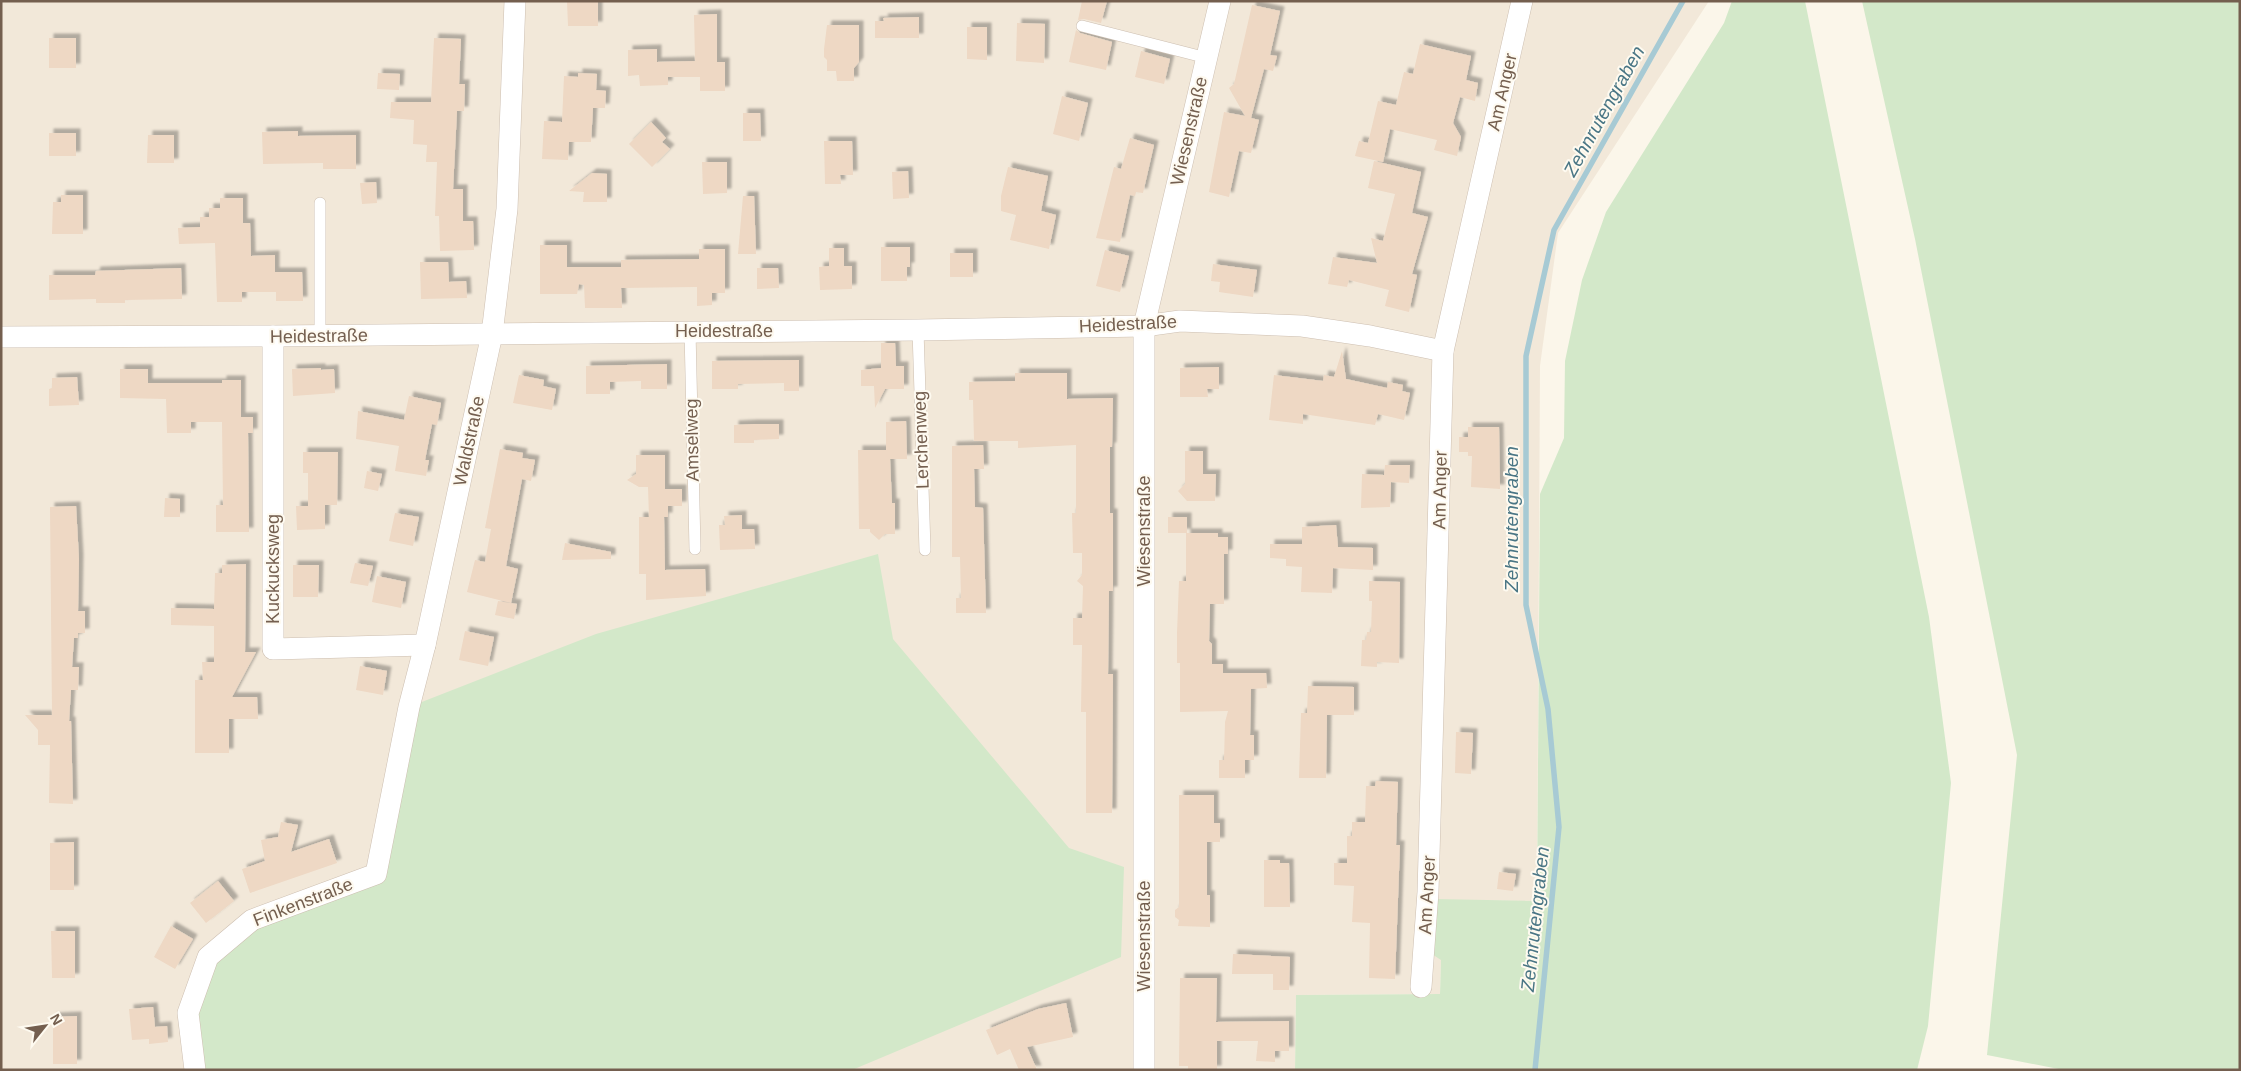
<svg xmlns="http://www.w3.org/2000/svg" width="2241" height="1071" font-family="Helvetica,sans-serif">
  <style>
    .residential { fill: #f2e8d9 }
    .green { fill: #d3e8c9 }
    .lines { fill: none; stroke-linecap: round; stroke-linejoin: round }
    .stream { stroke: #a7cad4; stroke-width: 5.5 }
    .building { fill: #eed8c4; filter: url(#shadow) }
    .lane-casing { stroke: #cdbfb1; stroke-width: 12 }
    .street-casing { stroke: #cdbfb1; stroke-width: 22 }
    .lane { stroke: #fff; stroke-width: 11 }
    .street { stroke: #fff; stroke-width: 21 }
    .labels { text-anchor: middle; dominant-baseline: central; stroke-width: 4; stroke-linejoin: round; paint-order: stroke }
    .street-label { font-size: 18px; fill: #745f4f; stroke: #fefaf0 }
    .water-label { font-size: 19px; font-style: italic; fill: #4a7685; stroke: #fefaf0 }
  </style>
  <defs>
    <filter id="shadow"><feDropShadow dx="4.5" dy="-4.5" stdDeviation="1" flood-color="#0004"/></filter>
  </defs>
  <rect width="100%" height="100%" fill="#fbf6ea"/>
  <path class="residential" d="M 1,1 L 1709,1 L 1558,233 L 1540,366 L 1537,901 L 1435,900 L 1441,960 L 1440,994 L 1296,995 L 1295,1070 L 1,1070 Z"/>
  <g class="green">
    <path d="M 1732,1 L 1805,1 L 1929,617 L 1951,783 L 1928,1026 L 1917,1070 L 1295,1070 L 1296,995 L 1440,994 L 1441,960 L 1432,954 L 1435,899 L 1537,901 L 1540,494 L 1564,438 L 1565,361 L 1582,280 L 1606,212 L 1724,23 Z"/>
    <path d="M 1862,1 L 2240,1 L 2240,1070 L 2064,1070 L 1987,1055 L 2017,755 L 1915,239 Z"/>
    <path d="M 878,554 L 893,639 L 1069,848 L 1124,867 L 1121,957 L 852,1070 L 195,1070 L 188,1013 L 208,957 L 252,920 L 376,874 L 409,707 L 596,634 Z"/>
  </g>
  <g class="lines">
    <path class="stream" d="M 1535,1070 L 1559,827 L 1548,709 L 1526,605 L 1526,356 L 1554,230 L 1683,1"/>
  </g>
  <g class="building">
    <path d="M 567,1 L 598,1 L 598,26 L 568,26 Z"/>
    <path d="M 1082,1 L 1107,1 L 1101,23 L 1084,19 L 1078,20 Z"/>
    <path d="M 1252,5 L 1280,11 L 1270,55 L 1277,56 L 1273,71 L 1264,69 L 1251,118 L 1259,120 L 1251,153 L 1239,151 L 1229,197 L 1209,192 L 1224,112 L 1245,116 L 1229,88 L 1234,84 Z"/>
    <path d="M 717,14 L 717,62 L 725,62 L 725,91 L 700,91 L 700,77 L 668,77 L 668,85 L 640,86 L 639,75 L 628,76 L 628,50 L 657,49 L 657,62 L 695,61 L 694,15 Z"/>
    <path d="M 919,17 L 919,38 L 875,38 L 875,21 L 884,21 L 883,18 Z"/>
    <path d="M 1017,23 L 1045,24 L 1044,63 L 1016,61 Z"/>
    <path d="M 827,25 L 859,25 L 859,62 L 854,68 L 854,81 L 837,81 L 836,71 L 827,71 L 827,60 L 824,57 L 824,49 Z"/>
    <path d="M 967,27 L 987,27 L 987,60 L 967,59 Z"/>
    <path d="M 1076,30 L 1080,33 L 1112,42 L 1106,70 L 1069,62 Z"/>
    <rect x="49" y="38" width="27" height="30"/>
    <path d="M 434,38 L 461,39 L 459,84 L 465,84 L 464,111 L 457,111 L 453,189 L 463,189 L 463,221 L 473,221 L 474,250 L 440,251 L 439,216 L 435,216 L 437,162 L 426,162 L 427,145 L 413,144 L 414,120 L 390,118 L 391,102 L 431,102 Z"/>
    <path d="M 1420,44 L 1471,56 L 1466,80 L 1478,83 L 1475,101 L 1460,97 L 1453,123 L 1461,137 L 1457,156 L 1434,150 L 1437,140 L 1390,129 L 1383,162 L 1355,156 L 1359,141 L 1368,143 L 1378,101 L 1396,105 L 1404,72 L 1413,74 Z"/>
    <path d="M 1141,51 L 1170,59 L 1164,84 L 1135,77 Z"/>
    <path d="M 378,73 L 400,74 L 399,90 L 377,89 Z"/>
    <path d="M 578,73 L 597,74 L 596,90 L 606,91 L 605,108 L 593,108 L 591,142 L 569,142 L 568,160 L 542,159 L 544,121 L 562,122 L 564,76 L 578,77 Z"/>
    <path d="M 1062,96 L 1088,103 L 1079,141 L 1053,134 Z"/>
    <path d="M 743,113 L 760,113 L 761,141 L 743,141 Z"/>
    <path d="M 651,122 L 666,138 L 662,142 L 670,149 L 652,167 L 629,144 Z"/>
    <path d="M 298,131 L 298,136 L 356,135 L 356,169 L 323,169 L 323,163 L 263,164 L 262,132 Z"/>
    <rect x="49" y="133" width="27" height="23"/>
    <path d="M 148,135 L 174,135 L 174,163 L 147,163 Z"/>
    <path d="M 1130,138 L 1154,145 L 1143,193 L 1136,192 L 1135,196 L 1130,195 L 1120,242 L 1096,238 L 1114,167 L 1121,169 Z"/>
    <path d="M 824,141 L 852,141 L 853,175 L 840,175 L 841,184 L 825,184 Z"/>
    <path d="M 1374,161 L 1421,172 L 1412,213 L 1428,217 L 1412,274 L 1417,275 L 1409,312 L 1385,306 L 1389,290 L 1349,280 L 1347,287 L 1328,284 L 1333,257 L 1377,263 L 1371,238 L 1383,241 L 1395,194 L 1368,188 Z"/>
    <path d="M 702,162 L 727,162 L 727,193 L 703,194 Z"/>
    <path d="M 1008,167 L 1048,176 L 1041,211 L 1056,215 L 1049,249 L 1010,240 L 1016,215 L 1001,211 L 1001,196 Z"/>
    <path d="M 908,171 L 909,198 L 893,199 L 892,172 Z"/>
    <path d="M 592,173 L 607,174 L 607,202 L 583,202 L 584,192 L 569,191 Z"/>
    <path d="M 376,182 L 377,203 L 362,204 L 360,183 Z"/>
    <path d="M 61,195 L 83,195 L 83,234 L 52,234 L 53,202 L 61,202 Z"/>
    <path d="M 743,196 L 754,196 L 756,254 L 738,254 Z"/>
    <path d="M 220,198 L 243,198 L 243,223 L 250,223 L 251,256 L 275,255 L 275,272 L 302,272 L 303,301 L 276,301 L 276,292 L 242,292 L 242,302 L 217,302 L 215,243 L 179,244 L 178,228 L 200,227 L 200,217 L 209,217 L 209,208 L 220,208 Z"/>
    <path d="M 540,245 L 567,245 L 567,267 L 621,267 L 621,260 L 699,259 L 699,249 L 725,249 L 725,293 L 712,293 L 712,305 L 697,306 L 697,287 L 621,288 L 622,308 L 585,308 L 584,285 L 579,284 L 577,294 L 540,294 Z"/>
    <path d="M 881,247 L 910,247 L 910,267 L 907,267 L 907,281 L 881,281 Z"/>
    <path d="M 829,248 L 844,248 L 844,266 L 852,266 L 852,289 L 820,290 L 819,267 L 829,266 Z"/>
    <path d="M 1105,250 L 1129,256 L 1120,292 L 1096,286 Z"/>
    <rect x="950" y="253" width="23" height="24"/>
    <path d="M 420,262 L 448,262 L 449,282 L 466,281 L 467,298 L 421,299 Z"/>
    <path d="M 1213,264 L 1257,270 L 1253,297 L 1219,292 L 1220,282 L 1211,281 Z"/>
    <path d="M 181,268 L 182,299 L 125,300 L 125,303 L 96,303 L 96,299 L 49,300 L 49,275 L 95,275 L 96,271 Z"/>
    <path d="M 757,268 L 778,268 L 779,288 L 757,289 Z"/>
    <path d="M 881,343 L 895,343 L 896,366 L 904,366 L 904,389 L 885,389 L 875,408 L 874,386 L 861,386 L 861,370 L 881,368 Z"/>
    <path d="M 1342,351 L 1346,379 L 1387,388 L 1388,382 L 1403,385 L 1402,391 L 1410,393 L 1404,420 L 1378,414 L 1375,425 L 1303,414 L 1303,424 L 1269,420 L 1274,375 L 1323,381 L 1324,375 L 1334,377 Z"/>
    <path d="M 799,360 L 799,391 L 784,391 L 784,383 L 738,384 L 738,389 L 712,389 L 712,361 Z"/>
    <path d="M 667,364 L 667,389 L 641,389 L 641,381 L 610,382 L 610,394 L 586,394 L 586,366 Z"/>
    <path d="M 1219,367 L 1219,389 L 1207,389 L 1208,397 L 1180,397 L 1180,368 Z"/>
    <path d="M 321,368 L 321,370 L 334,369 L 335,393 L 293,396 L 292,369 Z"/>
    <path d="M 120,369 L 148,369 L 148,383 L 222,383 L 222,380 L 241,380 L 241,417 L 253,417 L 253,433 L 248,433 L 249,532 L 216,532 L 216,505 L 223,505 L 222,422 L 191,422 L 191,433 L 167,433 L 166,399 L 120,398 Z"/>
    <path d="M 1015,373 L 1067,373 L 1067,399 L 1113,398 L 1112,447 L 1110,447 L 1110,513 L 1113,513 L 1113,591 L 1109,591 L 1108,674 L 1113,674 L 1112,813 L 1086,813 L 1086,712 L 1081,712 L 1082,645 L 1073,645 L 1073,618 L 1082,618 L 1083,586 L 1077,581 L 1082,575 L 1082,553 L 1073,553 L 1072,513 L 1076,513 L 1076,445 L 1018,448 L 1018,441 L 974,441 L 973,400 L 969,400 L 969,382 L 1015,381 Z"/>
    <path d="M 519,375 L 544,380 L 543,386 L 556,389 L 552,410 L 513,403 Z"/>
    <path d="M 77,377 L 79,405 L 49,406 L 49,389 L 52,388 L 52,378 Z"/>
    <path d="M 409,396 L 441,403 L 437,425 L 432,424 L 425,460 L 429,460 L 426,476 L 395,471 L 399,446 L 356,439 L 358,411 L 404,420 Z"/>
    <path d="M 906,421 L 907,459 L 890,459 L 892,503 L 895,503 L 895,534 L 885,534 L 879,540 L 870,532 L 870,529 L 859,529 L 858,450 L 886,450 L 886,422 Z"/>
    <path d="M 753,424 L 779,424 L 779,439 L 754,440 L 754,443 L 734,443 L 734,425 Z"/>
    <path d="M 1468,427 L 1499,427 L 1500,489 L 1471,487 L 1472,456 L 1468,456 L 1468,452 L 1459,452 L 1459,437 L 1468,437 Z"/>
    <path d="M 983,445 L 984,469 L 974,469 L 975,507 L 983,508 L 986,613 L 956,613 L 956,598 L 961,598 L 960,557 L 952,557 L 952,446 Z"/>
    <path d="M 500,449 L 523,453 L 522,458 L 535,460 L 531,481 L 522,479 L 506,566 L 518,569 L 511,603 L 467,592 L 475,560 L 485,562 L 491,529 L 485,528 Z"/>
    <path d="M 1185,451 L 1203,451 L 1203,474 L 1216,474 L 1215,501 L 1187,501 L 1178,491 L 1185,484 Z"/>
    <path d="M 303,452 L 338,452 L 337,505 L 325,505 L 325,529 L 297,530 L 296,506 L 308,506 L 308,473 L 303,473 Z"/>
    <path d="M 636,455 L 665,455 L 665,489 L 682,489 L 682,506 L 668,506 L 668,517 L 664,517 L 665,570 L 705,569 L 706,596 L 646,600 L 646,574 L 639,574 L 639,517 L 649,517 L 648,487 L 639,487 L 627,480 L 636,474 Z"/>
    <path d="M 1385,465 L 1410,465 L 1409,483 L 1391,482 L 1390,507 L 1361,508 L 1362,474 L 1384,475 Z"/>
    <path d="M 367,471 L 382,474 L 378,491 L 364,488 Z"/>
    <path d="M 165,498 L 180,499 L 180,517 L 164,517 Z"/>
    <path d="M 76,506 L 79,559 L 78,611 L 85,611 L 85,633 L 78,633 L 78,638 L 74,638 L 72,667 L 79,667 L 78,690 L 71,690 L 69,721 L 71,721 L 73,804 L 49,803 L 50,745 L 38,745 L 38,730 L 25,715 L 52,715 L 50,507 Z"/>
    <path d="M 395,513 L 419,517 L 413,546 L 389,541 Z"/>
    <path d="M 742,515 L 742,529 L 754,529 L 755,549 L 720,550 L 719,525 L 725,525 L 724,516 Z"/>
    <path d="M 1168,517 L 1187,517 L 1187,533 L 1218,533 L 1218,537 L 1228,537 L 1228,554 L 1224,554 L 1224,604 L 1210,604 L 1209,641 L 1212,644 L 1212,664 L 1223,664 L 1223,673 L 1266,673 L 1267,688 L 1251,689 L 1250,735 L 1254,735 L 1254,760 L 1245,760 L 1245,778 L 1219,778 L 1219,760 L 1224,760 L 1225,722 L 1228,711 L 1180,712 L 1180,663 L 1177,663 L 1177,633 L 1179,581 L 1186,581 L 1186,533 L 1168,533 Z"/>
    <path d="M 1336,525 L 1338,547 L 1373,548 L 1373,570 L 1333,568 L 1332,593 L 1301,592 L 1302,567 L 1286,566 L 1286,559 L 1270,558 L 1270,544 L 1302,544 L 1302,527 Z"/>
    <path d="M 565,543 L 611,552 L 611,559 L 562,560 Z"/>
    <path d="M 355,563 L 373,566 L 368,586 L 350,583 Z"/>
    <path d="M 246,564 L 245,652 L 256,652 L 232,697 L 257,697 L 258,719 L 229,719 L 229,753 L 195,753 L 195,680 L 203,680 L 202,662 L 214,662 L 214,626 L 171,625 L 171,608 L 214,609 L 215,573 L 222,573 L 222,565 Z"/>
    <path d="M 293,565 L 319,565 L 318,597 L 293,597 Z"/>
    <path d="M 377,576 L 406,582 L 401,608 L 372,602 Z"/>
    <path d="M 1369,581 L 1400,582 L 1399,663 L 1377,662 L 1377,667 L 1361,666 L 1362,640 L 1366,640 L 1367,632 L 1371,632 L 1372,601 L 1369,601 Z"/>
    <path d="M 498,601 L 517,604 L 514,619 L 495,615 Z"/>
    <path d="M 465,631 L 494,637 L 488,666 L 459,660 Z"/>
    <path d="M 360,666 L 387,671 L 383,695 L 356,690 Z"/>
    <path d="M 1308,686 L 1354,687 L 1354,715 L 1327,715 L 1326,778 L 1299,778 L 1301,713 L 1307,713 Z"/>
    <path d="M 1456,732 L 1473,733 L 1471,774 L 1455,773 Z"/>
    <path d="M 1376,781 L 1398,782 L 1396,845 L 1400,845 L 1395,979 L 1369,978 L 1370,923 L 1352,922 L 1354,886 L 1334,885 L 1334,863 L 1347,863 L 1347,836 L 1352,836 L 1352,822 L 1365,822 L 1366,786 L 1375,786 Z"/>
    <path d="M 1179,795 L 1214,795 L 1214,823 L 1220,823 L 1220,842 L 1207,842 L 1207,895 L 1210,895 L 1210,927 L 1178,926 L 1179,920 L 1175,917 L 1175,910 L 1179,907 Z"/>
    <path d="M 281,822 L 298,825 L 291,852 L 329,839 L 337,863 L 250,893 L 242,869 L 265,861 L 261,840 L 278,837 Z"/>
    <path d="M 74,842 L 74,890 L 50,890 L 50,843 Z"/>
    <path d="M 1264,860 L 1280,860 L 1280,863 L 1289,863 L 1290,907 L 1264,907 Z"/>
    <path d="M 1499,872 L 1516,874 L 1513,891 L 1497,889 Z"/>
    <path d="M 218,881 L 234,901 L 206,923 L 190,903 Z"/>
    <path d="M 171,926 L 193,939 L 175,969 L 154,957 Z"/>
    <path d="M 51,931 L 75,931 L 75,978 L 52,978 Z"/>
    <path d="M 1233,954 L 1290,957 L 1289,990 L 1273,990 L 1273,974 L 1232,974 Z"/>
    <path d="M 1180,978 L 1217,978 L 1216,1022 L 1289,1021 L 1289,1051 L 1275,1051 L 1275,1062 L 1256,1061 L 1258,1041 L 1217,1041 L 1217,1070 L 1188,1070 L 1188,1066 L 1179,1066 Z"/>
    <path d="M 1066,1003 L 1073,1037 L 1027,1047 L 1037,1070 L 1019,1070 L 1010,1049 L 997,1055 L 986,1030 L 1038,1009 Z"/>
    <path d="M 153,1007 L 155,1027 L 167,1026 L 168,1042 L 149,1044 L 149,1039 L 132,1040 L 129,1009 Z"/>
    <path d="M 77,1016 L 77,1064 L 53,1064 L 53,1017 Z"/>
  </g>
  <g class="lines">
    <g class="lane-casing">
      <g id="lane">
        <path d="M 1082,26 L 1207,58"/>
        <path d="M 918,330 L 925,550"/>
        <path d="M 690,331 L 695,549"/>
        <path d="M 320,336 L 320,203"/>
      </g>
    </g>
    <g class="street-casing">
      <g id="street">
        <path d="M 273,336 L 273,649 L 425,645"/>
        <path d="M 1,337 L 273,336 L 918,330 L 1144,326 L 1180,321 L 1302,326 L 1370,336 L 1443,351"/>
        <path d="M 1421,987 L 1428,892 L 1443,351 L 1522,1"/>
        <path d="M 195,1070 L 188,1013 L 208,957 L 252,920 L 376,874 L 409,707 L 425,645 L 492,334 L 507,209 L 515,1"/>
        <path d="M 1144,1070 L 1144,326 L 1220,1"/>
      </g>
    </g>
    <use href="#lane" class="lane"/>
    <use href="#street" class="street"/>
  </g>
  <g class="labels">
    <g class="street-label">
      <text transform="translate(1502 92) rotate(-77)">Am Anger</text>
      <text transform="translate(1189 131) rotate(-77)">Wiesenstraße</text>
      <text transform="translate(1128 324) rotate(-3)">Heidestraße</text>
      <text x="724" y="331">Heidestraße</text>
      <text transform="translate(319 336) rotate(-1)">Heidestraße</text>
      <text transform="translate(692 440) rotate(-91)">Amselweg</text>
      <text transform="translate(921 440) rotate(-92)">Lerchenweg</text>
      <text transform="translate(469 441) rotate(-78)">Waldstraße</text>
      <text transform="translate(1440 490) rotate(-89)">Am Anger</text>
      <text transform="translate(1144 531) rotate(-90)">Wiesenstraße</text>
      <text transform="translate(273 569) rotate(-90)">Kuckucksweg</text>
      <text transform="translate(1427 895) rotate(-87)">Am Anger</text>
      <text transform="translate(303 902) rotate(-21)">Finkenstraße</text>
      <text transform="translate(1144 936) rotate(-90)">Wiesenstraße</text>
    </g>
    <g class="water-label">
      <text transform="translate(1604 111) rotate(-61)">Zehnrutengraben</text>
      <text transform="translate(1511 519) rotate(-90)">Zehnrutengraben</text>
      <text transform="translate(1535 919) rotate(-84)">Zehnrutengraben</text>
    </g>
  </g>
  <rect width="2241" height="1071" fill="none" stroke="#745f4f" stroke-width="5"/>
  <g transform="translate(45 1026) rotate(60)" stroke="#fefaf0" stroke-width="4" paint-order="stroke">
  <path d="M0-4L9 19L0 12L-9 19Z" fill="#745f4f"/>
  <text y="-8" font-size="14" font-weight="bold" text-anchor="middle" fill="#745f4f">N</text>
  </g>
</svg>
